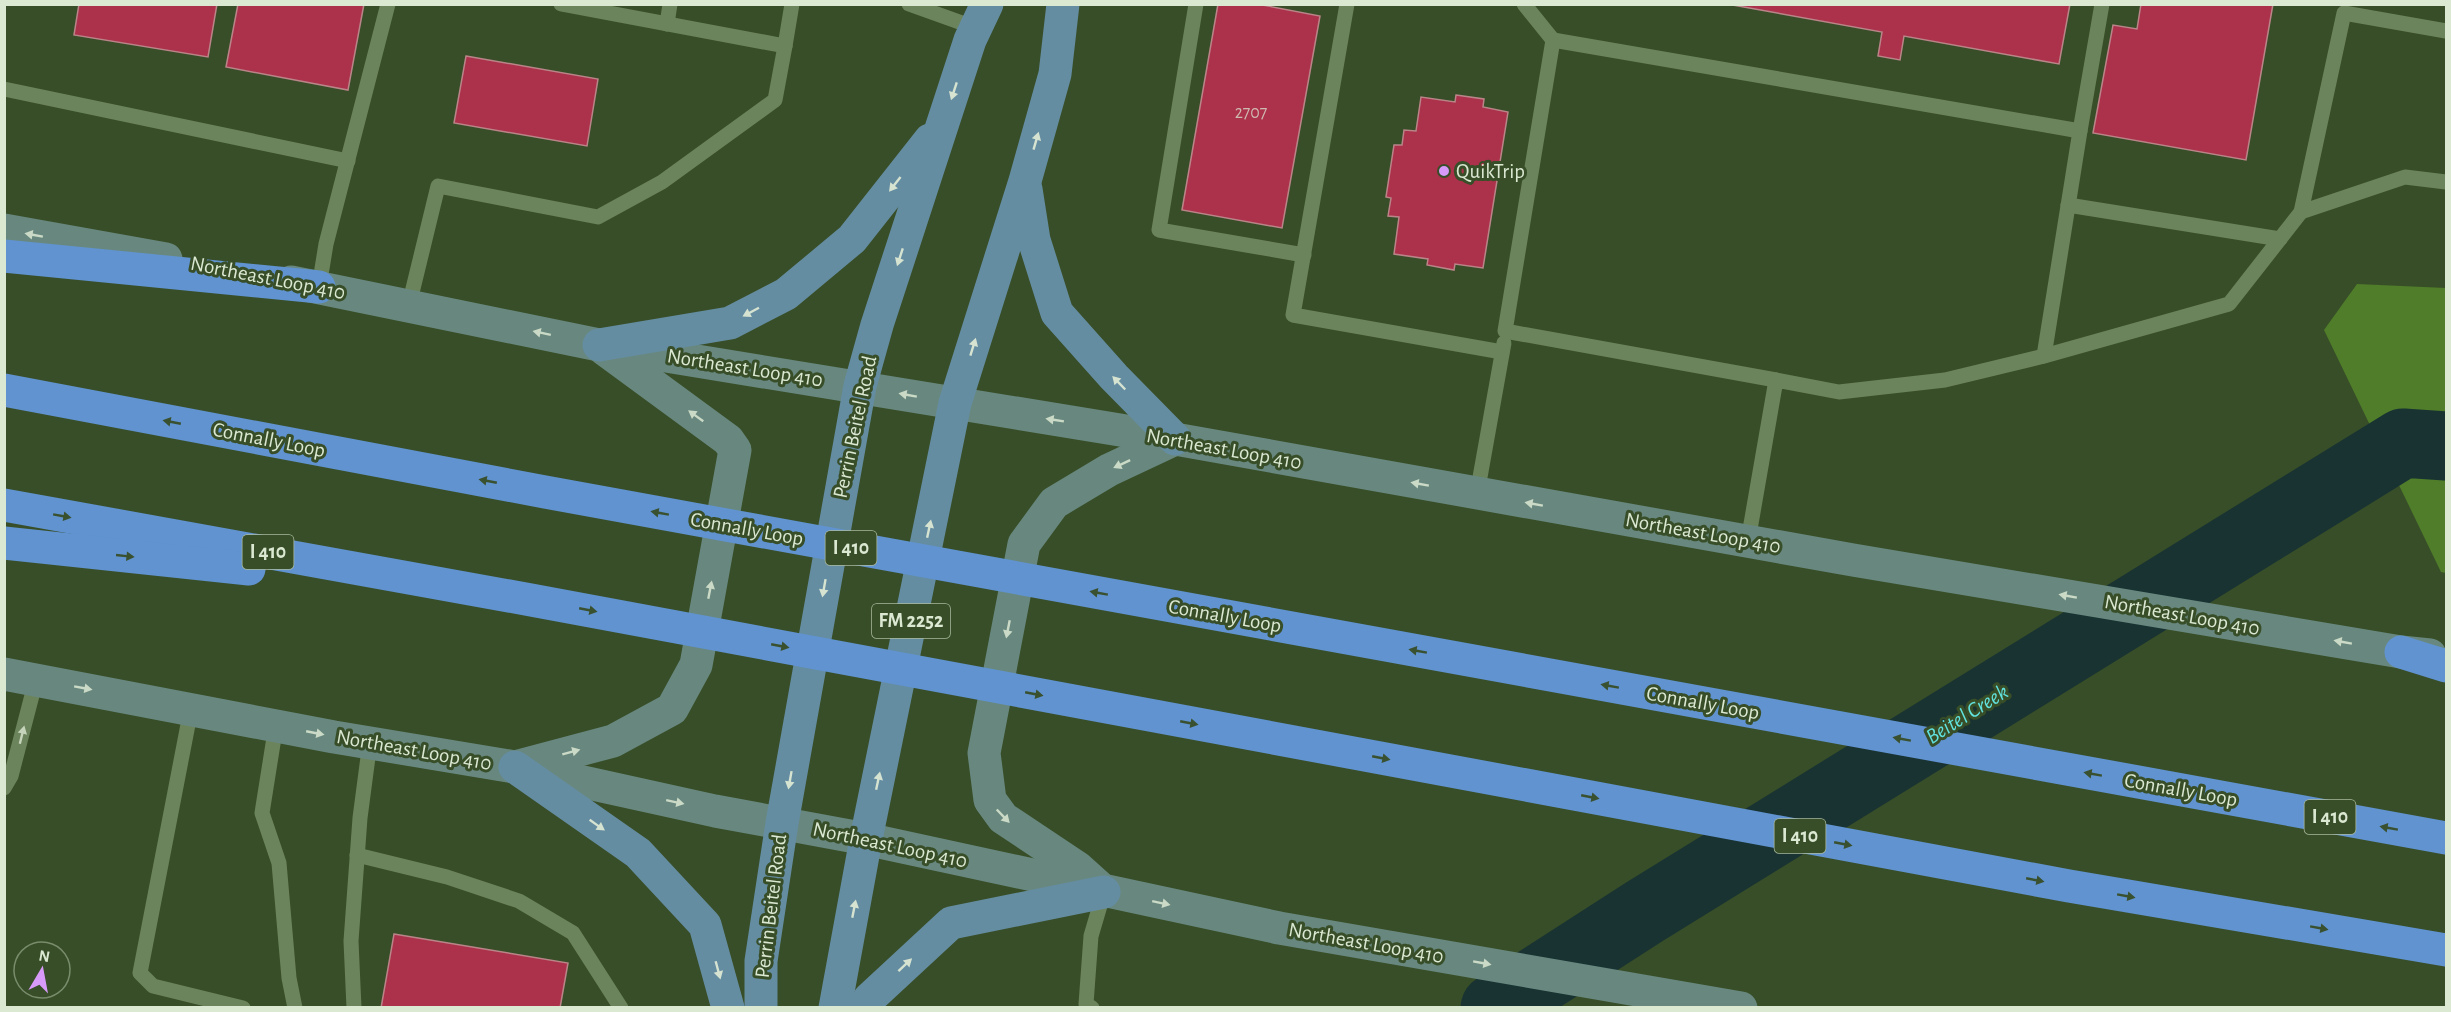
<svg xmlns="http://www.w3.org/2000/svg" width="2451" height="1012" font-family="'Alegreya Sans',sans-serif">
  <style>
    .green { fill: #4f7d29 }
    .lines { fill: none; stroke-linecap: round; stroke-linejoin: round }
    .river { stroke: #193332; stroke-width: 69 }
    .building { fill: #ac314a; stroke: #ba8589; stroke-width: 1.5 }
    .lane { stroke: #6c845c; stroke-width: 15 }
    .secondary { stroke: #68887f; stroke-width: 33 }
    .primary { stroke: #658da2; stroke-width: 33 }
    .highway { stroke: #6093d0; stroke-width: 33 }
    .oneway { fill: #d5e3d0 }
    .oneway2 { fill: #cadac6 }
    .oneway3 { fill: #3a5130 }
    .oneway4 { fill: #c5d4ba }
    .poi-dot { fill: #d89af8; stroke: #384e28; stroke-width: 2 }
    .labels { text-anchor: middle; dominant-baseline: central; stroke-width: 6; stroke-linejoin: round; paint-order: stroke }
    .number-label { font-size: 18px; fill: #cfbab0 }
    .shield { fill: #384e28; stroke: #aaba9f; stroke-width: 1.5 }
    .shield-label { font-size: 20px; font-weight: bold; fill: #dbe8d2 }
    .poi-label { font-size: 21px; fill: #dbe8d2; stroke: #384e28; text-anchor: start }
    .street-label { font-size: 21px; fill: #dbe8d2; stroke: #384e28 }
    .water-label { font-size: 22px; font-style: italic; fill: #61e2df; stroke: #384e28 }
  </style>
  <rect width="100%" height="100%" fill="#384e28"/>
  <path class="green" d="M 2357,284 L 2446,288 L 2446,573 L 2441,572 L 2324,330 Z"/>
  <g class="lines">
    <path class="river" d="M 1495,1008 L 1644,912 L 2403,443 L 2446,446"/>
  </g>
  <g class="building">
    <path d="M 79,4 L 217,4 L 208,57 L 74,35 Z"/>
    <path d="M 238,4 L 364,4 L 348,90 L 226,67 Z"/>
    <path d="M 1218,4 L 1257,4 L 1320,16 L 1282,228 L 1182,210 Z"/>
    <path d="M 1727,4 L 2070,4 L 2059,64 L 1904,36 L 1900,60 L 1878,56 L 1882,32 Z"/>
    <path d="M 2141,4 L 2273,4 L 2246,160 L 2093,133 L 2113,25 L 2137,29 Z"/>
    <path d="M 466,56 L 598,79 L 587,146 L 454,123 Z"/>
    <path d="M 1456,95 L 1484,99 L 1483,107 L 1508,112 L 1483,268 L 1455,264 L 1454,270 L 1427,265 L 1428,259 L 1394,254 L 1399,217 L 1388,216 L 1391,198 L 1386,197 L 1394,145 L 1402,145 L 1404,130 L 1416,131 L 1421,97 L 1455,102 Z"/>
    <path d="M 394,934 L 568,963 L 560,1008 L 381,1008 Z"/>
  </g>
  <g class="lines">
    <g class="lane">
      <path d="M 561,4 L 785,46 L 792,4"/>
      <path d="M 909,4 L 976,28"/>
      <path d="M 1196,4 L 1159,230 L 1304,255"/>
      <path d="M 1347,4 L 1293,315 L 1502,352"/>
      <path d="M 1524,4 L 1553,40 L 1505,331 L 1776,380"/>
      <path d="M 667,24 L 670,4"/>
      <path d="M 1553,40 L 2080,131 L 2044,356"/>
      <path d="M 4,89 L 348,161"/>
      <path d="M 2080,131 L 2102,4"/>
      <path d="M 2068,205 L 2280,239"/>
      <path d="M 2301,212 L 2405,177 L 2446,182"/>
      <path d="M 319,287 L 326,244 L 388,4"/>
      <path d="M 409,305 L 438,186 L 598,217 L 662,182 L 775,100 L 785,46"/>
      <path d="M 1477,494 L 1504,343"/>
      <path d="M 1748,541 L 1776,380 L 1839,392 L 1945,380 L 2044,356 L 2229,304 L 2301,212 L 2344,13 L 2446,31"/>
      <path d="M 191,709 L 140,973 L 153,986 L 243,1008"/>
      <path d="M 276,725 L 262,813 L 279,863 L 289,978 L 295,1008"/>
      <path d="M 4,788 L 11,776 L 36,680"/>
      <path d="M 357,855 L 447,877 L 519,901 L 573,933 L 621,1008"/>
      <path d="M 354,1008 L 351,941 L 360,818 L 370,742"/>
      <path d="M 1092,1008 L 1086,1004 L 1091,936 L 1104,892"/>
    </g>
    <g class="secondary">
      <path d="M 4,230 L 166,259"/>
      <path d="M 291,282 L 599,345 L 1175,439 L 1853,560 L 2401,652 L 2430,655"/>
      <path d="M 4,674 L 334,737 L 515,767 L 715,811 L 866,839 L 1279,928 L 1741,1008"/>
      <path d="M 519,766 L 613,741 L 672,709 L 696,665 L 735,450 L 728,440 L 604,349"/>
      <path d="M 1098,886 L 1078,868 L 1003,818 L 990,800 L 984,753 L 1024,544 L 1054,503 L 1109,470 L 1175,439"/>
    </g>
    <g class="primary">
      <path d="M 1026,189 L 1034,240 L 1057,313 L 1114,377 L 1175,439"/>
      <path d="M 599,345 L 730,323 L 786,294 L 852,239 L 930,140"/>
      <path d="M 515,767 L 638,853 L 705,925 L 728,1008"/>
      <path d="M 761,1008 L 761,961 L 782,823 L 860,386 L 877,325 L 970,40 L 987,4"/>
      <path d="M 835,1008 L 866,839 L 955,403 L 1025,181 L 1055,74 L 1063,4"/>
      <path d="M 866,1008 L 869,999 L 951,923 L 1104,892"/>
    </g>
    <g class="highway">
      <path d="M 4,256 L 319,287"/>
      <path d="M 4,390 L 545,492 L 2446,838"/>
      <path d="M 4,505 L 531,600 L 2069,886 L 2446,950"/>
      <path d="M 4,543 L 249,569"/>
      <path d="M 2401,652 L 2446,666"/>
    </g>
  </g>
  <defs><path id="oneway-solid" d="M-6-.8H1V-3.2L6.5 0L1 3.2V.8H-6Z" transform="scale(1.5)"/></defs>
  <g class="oneway">
    <use href="#oneway-solid" transform="translate(954 91) rotate(108)"/>
    <use href="#oneway-solid" transform="translate(1036 141) rotate(-74)"/>
    <use href="#oneway-solid" transform="translate(895 184) rotate(128)"/>
    <use href="#oneway-solid" transform="translate(900 257) rotate(108)"/>
    <use href="#oneway-solid" transform="translate(751 312) rotate(152)"/>
    <use href="#oneway-solid" transform="translate(973 347) rotate(-73)"/>
    <use href="#oneway-solid" transform="translate(1119 383) rotate(-134)"/>
    <use href="#oneway-solid" transform="translate(929 529) rotate(-78)"/>
    <use href="#oneway-solid" transform="translate(824 588) rotate(100)"/>
    <use href="#oneway-solid" transform="translate(790 780) rotate(100)"/>
    <use href="#oneway-solid" transform="translate(878 781) rotate(-78)"/>
    <use href="#oneway-solid" transform="translate(597 825) rotate(35)"/>
    <use href="#oneway-solid" transform="translate(854 909) rotate(-79)"/>
    <use href="#oneway-solid" transform="translate(905 965) rotate(-43)"/>
    <use href="#oneway-solid" transform="translate(718 970) rotate(75)"/>
  </g>
  <g class="oneway2">
    <use href="#oneway-solid" transform="translate(34 235) rotate(-170)"/>
    <use href="#oneway-solid" transform="translate(542 333) rotate(-168)"/>
    <use href="#oneway-solid" transform="translate(908 395) rotate(-170)"/>
    <use href="#oneway-solid" transform="translate(696 416) rotate(-144)"/>
    <use href="#oneway-solid" transform="translate(1055 420) rotate(-171)"/>
    <use href="#oneway-solid" transform="translate(1122 464) rotate(155)"/>
    <use href="#oneway-solid" transform="translate(1420 484) rotate(-170)"/>
    <use href="#oneway-solid" transform="translate(1534 504) rotate(-170)"/>
    <use href="#oneway-solid" transform="translate(710 590) rotate(-79)"/>
    <use href="#oneway-solid" transform="translate(2068 596) rotate(-170)"/>
    <use href="#oneway-solid" transform="translate(1008 629) rotate(101)"/>
    <use href="#oneway-solid" transform="translate(2343 642) rotate(-170)"/>
    <use href="#oneway-solid" transform="translate(83 688) rotate(10)"/>
    <use href="#oneway-solid" transform="translate(315 733) rotate(11)"/>
    <use href="#oneway-solid" transform="translate(571 752) rotate(-15)"/>
    <use href="#oneway-solid" transform="translate(675 802) rotate(12)"/>
    <use href="#oneway-solid" transform="translate(1003 816) rotate(46)"/>
    <use href="#oneway-solid" transform="translate(1161 903) rotate(12)"/>
    <use href="#oneway-solid" transform="translate(1482 963) rotate(10)"/>
  </g>
  <g class="oneway3">
    <use href="#oneway-solid" transform="translate(172 422) rotate(-169)"/>
    <use href="#oneway-solid" transform="translate(488 481) rotate(-169)"/>
    <use href="#oneway-solid" transform="translate(660 513) rotate(-170)"/>
    <use href="#oneway-solid" transform="translate(62 516) rotate(10)"/>
    <use href="#oneway-solid" transform="translate(125 556) rotate(6)"/>
    <use href="#oneway-solid" transform="translate(1099 593) rotate(-170)"/>
    <use href="#oneway-solid" transform="translate(588 610) rotate(11)"/>
    <use href="#oneway-solid" transform="translate(780 646) rotate(11)"/>
    <use href="#oneway-solid" transform="translate(1418 651) rotate(-170)"/>
    <use href="#oneway-solid" transform="translate(1610 686) rotate(-170)"/>
    <use href="#oneway-solid" transform="translate(1034 694) rotate(11)"/>
    <use href="#oneway-solid" transform="translate(1189 723) rotate(11)"/>
    <use href="#oneway-solid" transform="translate(1902 739) rotate(-170)"/>
    <use href="#oneway-solid" transform="translate(1381 758) rotate(11)"/>
    <use href="#oneway-solid" transform="translate(2093 774) rotate(-170)"/>
    <use href="#oneway-solid" transform="translate(1590 797) rotate(11)"/>
    <use href="#oneway-solid" transform="translate(2389 828) rotate(-170)"/>
    <use href="#oneway-solid" transform="translate(1843 844) rotate(11)"/>
    <use href="#oneway-solid" transform="translate(2035 880) rotate(11)"/>
    <use href="#oneway-solid" transform="translate(2126 896) rotate(10)"/>
    <use href="#oneway-solid" transform="translate(2319 928) rotate(10)"/>
  </g>
  <use class="oneway4" href="#oneway-solid" transform="translate(22 735) rotate(-76)"/>
  <circle class="poi-dot" cx="1444" cy="171" r="6"/>
  <g class="labels">
    <g class="number-label">
      <text x="1251" y="113">2707</text>
    </g>
    <g class="shield">
      <rect x="825.5" y="531" width="51" height="34" rx="4.5"/>
      <rect x="242.5" y="535" width="51" height="34" rx="4.5"/>
      <rect x="872" y="604" width="78" height="34" rx="4.5"/>
      <rect x="2304.5" y="800" width="51" height="34" rx="4.5"/>
      <rect x="1774.5" y="819" width="51" height="34" rx="4.5"/>
    </g>
    <g class="shield-label">
      <text x="851" y="548">I 410</text>
      <text x="268" y="552">I 410</text>
      <text x="911" y="621">FM 2252</text>
      <text x="2330" y="817">I 410</text>
      <text x="1800" y="836">I 410</text>
    </g>
    <g class="poi-label">
      <text x="1456" y="171">QuikTrip</text>
    </g>
    <g class="street-label">
      <text transform="translate(268 278) rotate(11)">Northeast Loop 410</text>
      <text transform="translate(745 368) rotate(9)">Northeast Loop 410</text>
      <text transform="translate(855 427) rotate(-78)">Perrin Beitel Road</text>
      <text transform="translate(269 440) rotate(11)">Connally Loop</text>
      <text transform="translate(1224 449) rotate(10)">Northeast Loop 410</text>
      <text transform="translate(747 529) rotate(10)">Connally Loop</text>
      <text transform="translate(1703 533) rotate(10)">Northeast Loop 410</text>
      <text transform="translate(2182 615) rotate(10)">Northeast Loop 410</text>
      <text transform="translate(1225 616) rotate(10)">Connally Loop</text>
      <text transform="translate(1703 703) rotate(10)">Connally Loop</text>
      <text transform="translate(414 750) rotate(10)">Northeast Loop 410</text>
      <text transform="translate(2181 790) rotate(10)">Connally Loop</text>
      <text transform="translate(890 845) rotate(12)">Northeast Loop 410</text>
      <text transform="translate(771 906) rotate(-83)">Perrin Beitel Road</text>
      <text transform="translate(1366 943) rotate(10)">Northeast Loop 410</text>
    </g>
    <g class="water-label">
      <text transform="translate(1967 714) rotate(-32)">Beitel Creek</text>
    </g>
  </g>
  <rect width="2451" height="1012" fill="none" stroke="#dbe8d2" stroke-width="12"/>
  <g transform="translate(42 970) rotate(10)"><circle r="28" fill="#384e28" stroke="#798c6c" stroke-width="1.5"/>
  <path d="M0-4.5L10 22L0 15L-10 22Z" fill="#d89af8"/>
  <text y="-9" font-size="16" font-weight="bold" text-anchor="middle" fill="#dbe8d2">N</text>
  </g>
</svg>
